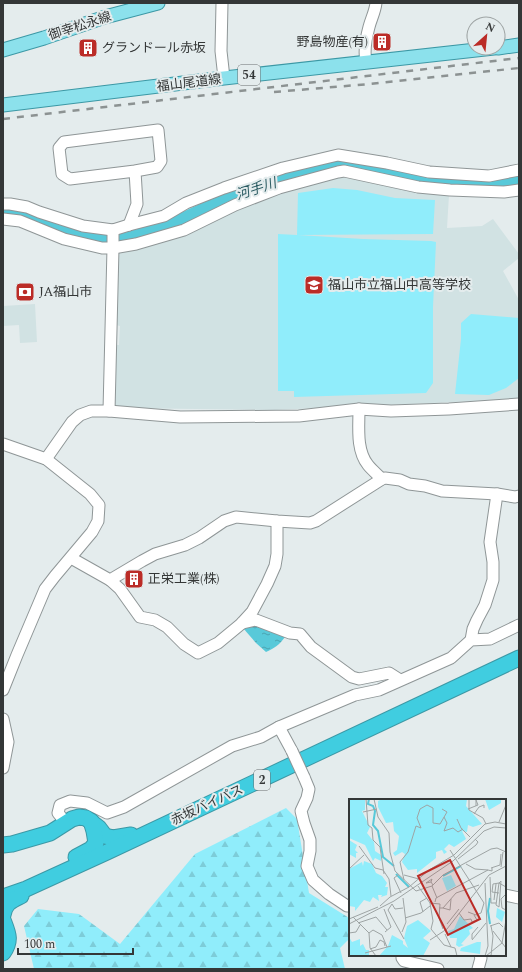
<svg xmlns="http://www.w3.org/2000/svg" width="522" height="972" font-family="Spectral,'Noto Sans JP',serif">
  <style>
    .built { fill: #d1e2e3 }
    .green { fill: #90edfb }
    .forest { fill: url(#forest-firs) }
    .water { fill: url(#water-ripples) }
    .lines { fill: none; stroke-linecap: round; stroke-linejoin: round }
    .river { stroke: #58c9d9; stroke-width: 14 }
    .minor-casing { stroke: #8f9697; stroke-width: 13 }
    .major-casing { stroke: #3c98a5; stroke-width: 15 }
    .highway-casing { stroke: #3c98a5; stroke-width: 17 }
    .minor { stroke: #fff; stroke-width: 11 }
    .major { stroke: #8ce1ec; stroke-width: 13 }
    .highway { stroke: #40cde0; stroke-width: 15 }
    .rail { stroke: #8c9292; stroke-width: 2.5; stroke-dasharray: 7 7; stroke-linecap: butt }
    .minor-bridge-casing { stroke: #8f9697; stroke-width: 13; stroke-linecap: butt }
    .minor-bridge { stroke: #fff; stroke-width: 11 }
    .labels { text-anchor: middle; dominant-baseline: central; stroke-width: 4; stroke-linejoin: round; paint-order: stroke }
    .shield { fill: #e4eced; stroke: #696d6e; stroke-width: 1 }
    .shield-label { font-size: 12px; font-weight: bold; fill: #343737 }
    .street-label { font-size: 13px; fill: #343737; stroke: #e4eced }
    .poi-label { font-size: 13px; fill: #343737; stroke: #e4eced; text-anchor: start }
    .water-label { font-size: 14px; font-style: italic; fill: #2c5c63; stroke: #e4eced }
    .inset-river { fill: none; stroke: #58c9d9; stroke-width: 2 }
    .inset-road { fill: none; stroke: #9ea4a4; stroke-width: 1 }
    .view { fill: #bb2c27; fill-opacity: 0.15; stroke: #bb2c27; stroke-width: 2 }
    .inset-edge { fill: none; stroke: #343737; stroke-width: 2 }
  </style>
  <defs>
    <pattern id="forest-firs" width="22" height="20" patternUnits="userSpaceOnUse"><rect width="22" height="20" fill="#90edfb"/><path d="M5 1l3.5 6h-7zM16 11l3.5 6h-7z" fill="#7dccd8"/></pattern>
    <pattern id="water-ripples" width="26" height="14" patternUnits="userSpaceOnUse"><rect width="26" height="14" fill="#58c9d9"/><path d="M2 4q2-2 4 0t4 0M15 11q2-2 4 0t4 0" fill="none" stroke="#4aa4b1"/></pattern>
  </defs>
  <rect width="100%" height="100%" fill="#e4eced"/>
  <g class="built">
    <path d="M 341,177 L 423,192 L 449,195 L 447,228 L 482,226 L 493,219 L 519,254 L 519,258 L 503,271 L 519,300 L 519,399 L 274,410 L 116,408 L 114,405 L 116,345 L 119,345 L 120,326 L 116,325 L 118,255 L 121,251 L 170,239 L 271,196 Z"/>
    <path d="M 35,304 L 37,342 L 20,343 L 19,325 L 3,326 L 3,306 Z"/>
  </g>
  <g class="green">
    <path d="M 333,188 L 357,190 L 395,198 L 435,200 L 433,234 L 298,235 L 363,239 L 431,241 L 436,242 L 433,307 L 433,383 L 426,393 L 294,397 L 294,391 L 278,391 L 278,234 L 297,235 L 298,193 Z"/>
    <path d="M 471,314 L 519,318 L 519,378 L 506,388 L 489,395 L 455,394 L 461,339 L 461,323 Z"/>
  </g>
  <path class="forest" d="M 286,808 L 297,819 L 309,893 L 346,916 L 350,919 L 350,938 L 340,948 L 345,969 L 34,969 L 24,926 L 38,909 L 79,914 L 120,944 L 195,854 Z"/>
  <path class="water" d="M 257,625 L 285,637 C 279,645 275,648 266,652 L 256,643 L 243,628 Z"/>
  <g class="lines">
    <path class="river" d="M 3,210 L 11,210 L 33,217 L 76,234 L 106,241 L 128,239 L 165,228 L 239,193 L 315,170 L 341,166 L 383,172 L 437,182 L 490,187 L 519,183"/>
    <g class="minor-casing">
      <g id="minor">
        <path d="M 222,3 L 221,51 L 224,78"/>
        <path d="M 366,62 C 364,52 366,38 369,27 C 371,19 375,12 376,3"/>
        <path d="M 3,204 L 10,204 L 27,207 L 39,212 L 83,226 L 113,230 L 129,225 L 164,216 L 186,203 L 224,188 L 283,168 L 338,155 L 387,163 L 429,172 L 489,176 L 519,170"/>
        <path d="M 3,219 L 20,221 L 64,239 L 102,248 L 113,248 L 136,244 L 184,230 L 235,205 L 279,188 L 338,172 L 344,171 L 418,187 L 450,190 L 504,192 L 519,190"/>
        <path d="M 129,225 L 137,204 L 135,171 L 70,179 L 62,174 L 59,148 L 64,142 L 158,130 L 161,161 L 157,167 L 135,171"/>
        <path d="M 359,409 C 359,427 356,450 368,465 C 372,470 377,474 382,479"/>
        <path d="M 109,411 L 113,248 L 113,230"/>
        <path d="M 3,444 L 46,459 L 90,494 L 99,505 L 98,521 L 92,532 L 55,576 L 45,589 L 17,655 L 3,690"/>
        <path d="M 46,459 L 72,422 L 80,415 L 91,411 L 109,411 L 180,417 L 299,416 L 359,409 L 391,411 L 449,409 L 519,404"/>
        <path d="M 71,558 L 110,580 L 142,561 L 155,554 L 185,545 L 199,538 L 224,521 L 236,517 L 277,521 L 310,523 L 316,521 L 382,479 L 385,478 L 400,480 L 409,484 L 425,486 L 442,491 L 497,494 L 515,497 L 519,496"/>
        <path d="M 110,580 L 120,589 L 140,617 L 155,620 L 167,627 L 184,644 L 198,653 L 218,643 L 241,624 L 252,612 L 267,584 L 275,566 L 277,554 L 277,521"/>
        <path d="M 242,623 L 256,620 L 290,633 L 300,634 L 311,647 L 352,677 L 359,679 L 389,673 L 400,680"/>
        <path d="M 471,640 L 473,629 L 477,620 L 485,605 L 493,580 L 493,562 L 490,542 L 497,494"/>
        <path d="M 3,719 L 8,742 L 3,768"/>
        <path d="M 279,727 L 292,751"/>
        <path d="M 304,777 L 309,789 L 307,798 L 301,811 L 304,823 L 310,840 L 310,851 L 307,866 L 313,880 L 329,894 L 347,906 L 350,906"/>
        <path d="M 66,823 L 58,813 L 60,805 L 70,801 L 87,803 L 107,813 L 124,807 L 232,746 L 261,737 L 279,727 L 355,695 L 379,690 L 451,658 L 471,640 L 490,639 L 519,625"/>
        <path d="M 505,895 L 519,898"/>
        <path d="M 402,955 L 402,958 L 404,961 L 438,969"/>
        <path d="M 478,969 L 481,958 L 480,955"/>
      </g>
    </g>
    <g class="major-casing">
      <g id="major">
        <path d="M 498,48 L 519,45"/>
        <path d="M 3,50 L 44,38 L 105,17 L 158,3"/>
        <path d="M 3,105 L 224,78 L 494,48"/>
      </g>
    </g>
    <g class="highway-casing">
      <g id="highway">
        <path d="M 3,845 L 12,844 L 50,833 L 72,819 L 79,817 L 86,818 L 99,828 L 105,836 L 113,838 L 131,835"/>
        <path d="M 76,857 L 91,849 L 96,843 L 94,831 L 91,821"/>
        <path d="M 3,897 L 26,889 L 107,852 L 519,658"/>
        <path d="M 3,915 C 5,903 11,901 21,896"/>
        <path d="M 3,920 C 8,933 12,940 3,953"/>
      </g>
    </g>
    <use href="#minor" class="minor"/>
    <use href="#major" class="major"/>
    <use href="#highway" class="highway"/>
    <g class="rail">
      <path d="M 274,92 L 370,84 L 519,68"/>
      <path d="M 3,119 L 519,58"/>
    </g>
    <g class="minor-bridge-casing">
      <path id="minor-bridge" d="M 292,751 L 304,777"/>
    </g>
    <use href="#minor-bridge" class="minor-bridge"/>
  </g>
  <defs>
    <g id="building-square" transform="scale(1)"><rect x="-9" y="-9" width="18" height="18" rx="4" fill="#bb2c27" stroke="#e4eced"/><path d="M-4-6H4V6H1V3H-1V6H-4ZM-2.5-4.3h1.7v1.8h-1.7ZM.8-4.3h1.7v1.8H.8ZM-2.5-1h1.7V.8h-1.7ZM.8-1h1.7V.8H.8Z" fill="#fff"/></g>
    <g id="school-square" transform="scale(1)"><rect x="-9" y="-9" width="18" height="18" rx="4" fill="#bb2c27" stroke="#e4eced"/><path d="M0-5L7-2L0 1L-7-2ZM-4 1L0 2.5L4 1V4Q0 6-4 4Z" fill="#fff"/></g>
    <g id="bank-square" transform="scale(1)"><rect x="-9" y="-9" width="18" height="18" rx="4" fill="#bb2c27" stroke="#e4eced"/><path d="M-6-4H6V4H-6ZM0-2.3a2.3 2.3 0 1 0 0 4.6a2.3 2.3 0 1 0 0-4.6Z" fill="#fff"/></g>
  </defs>
  <g fill-rule="evenodd">
    <use href="#building-square" x="382" y="42"/>
    <use href="#building-square" x="88" y="48"/>
    <use href="#school-square" x="314" y="285"/>
    <use href="#bank-square" x="25" y="292"/>
    <use href="#building-square" x="134" y="579"/>
  </g>
  <g class="labels">
    <g class="shield">
      <rect x="238" y="65" width="22" height="20" rx="3"/>
      <rect x="254" y="770" width="16" height="20" rx="3"/>
    </g>
    <g class="shield-label">
      <text x="249" y="75">54</text>
      <text x="262" y="780">2</text>
    </g>
    <g class="street-label">
      <text transform="translate(80 26) rotate(-18)">御幸松永線</text>
      <text transform="translate(189 83) rotate(-7)">福山尾道線</text>
      <text transform="translate(207 805) rotate(-25)">赤坂バイパス</text>
    </g>
    <g class="poi-label">
      <text x="368" y="42" text-anchor="end">野島物産(有)</text>
      <text x="102" y="48">グランドール赤坂</text>
      <text x="328" y="285">福山市立福山中高等学校</text>
      <text x="39" y="292">JA福山市</text>
      <text x="148" y="579">正栄工業(株)</text>
    </g>
    <g class="water-label">
      <text transform="translate(256 189) rotate(-18)">河手川</text>
    </g>
  </g>
  <g transform="translate(349 799)">
    <rect width="157" height="157" fill="#e4eced"/>
    <path d="M 102,76 L 107,87 L 98,92 L 93,79 Z" fill="#90edfb"/>
    <path d="M 0,0 L 16,0 L 16,11 L 13,12 L 21,28 L 18,34 L 25,43 L 26,52 L 32,56 L 32,62 L 26,59 L 24,62 L 16,46 L 0,39 ZM 33,0 L 118,0 L 117,7 L 133,25 L 124,28 L 119,26 L 118,33 L 113,32 L 117,40 L 105,48 L 100,45 L 95,50 L 98,53 L 95,55 L 93,51 L 87,53 L 87,59 L 68,74 L 68,70 L 59,71 L 53,63 L 56,55 L 53,53 L 46,57 L 44,54 L 48,51 L 50,37 L 45,32 L 44,23 L 37,24 L 29,8 L 29,2 ZM 136,0 L 152,0 L 152,4 L 140,11 ZM 0,41 L 8,46 L 6,51 L 9,54 L 7,54 L 7,59 L 0,55 ZM 15,62 L 23,65 L 27,74 L 33,77 L 38,84 L 36,88 L 39,88 L 38,96 L 32,98 L 33,96 L 29,96 L 30,102 L 24,98 L 21,103 L 15,101 L 6,112 L 6,108 L 0,107 L 0,70 L 13,63 L 14,67 ZM 148,109 L 156,113 L 153,123 L 147,118 ZM 111,117 L 124,129 L 120,131 L 121,135 L 112,145 L 115,146 L 110,148 L 107,146 L 108,139 L 101,139 L 99,132 L 105,130 ZM 69,121 L 82,132 L 74,139 L 81,144 L 74,157 L 30,157 L 39,147 L 43,136 L 54,142 L 54,145 L 59,149 L 55,139 L 58,127 ZM 0,138 L 3,143 L 11,140 L 11,147 L 14,145 L 17,151 L 20,151 L 20,157 L 0,157 ZM 128,143 L 132,143 L 131,155 L 111,152 L 112,149 Z" fill="#90edfb"/>
    <path class="inset-river" d="M 20,0 L 19,5 L 24,7 L 26,12 L 24,26 L 29,32 L 34,58 L 45,67M 47,75 L 60,88M 94,77 L 112,67M 141,99 L 139,112 L 141,125"/>
    <path class="inset-road" d="M 17,0 L 19,26 L 23,29 L 24,41 L 31,48 L 35,75M 25,0 L 29,18 L 40,34 L 41,53 L 46,72 L 67,92 L 83,87 L 94,76 L 142,50 L 148,49 L 157,53M 120,0 L 120,11 L 134,19 L 137,25M 119,10 L 129,6 L 127,1 L 127,7M 14,13 L 28,10M 125,15 L 130,8 L 135,6 L 135,9M 108,20 L 112,29 L 121,38M 150,23 L 157,6M 95,32 L 104,29 L 109,33 L 114,30M 95,32 L 98,24 L 95,18M 10,47 L 26,69 L 34,71 L 40,80 L 42,97M 101,51 L 135,104 L 132,114 L 127,116 L 119,113M 109,60 L 127,46 L 129,43 L 126,40M 117,65 L 126,70 L 139,71M 152,68 L 154,53M 142,69 L 151,66 L 152,55M 0,70 L 15,56M 49,76 L 45,79 L 52,94M 55,76 L 70,80M 141,78 L 142,104 L 147,104M 55,81 L 51,63 L 59,53 L 67,27 L 72,29 L 68,19 L 71,10 L 78,6 L 84,9 L 84,24 L 91,25 L 98,13 L 93,10M 82,83 L 83,80 L 77,84 L 82,83 L 84,86M 136,84 L 139,147 L 136,157M 150,84 L 147,106 L 150,108 L 152,82 L 150,84M 144,85 L 143,93 L 150,94M 144,85 L 150,84 L 157,88M 69,87 L 81,104 L 91,105 L 90,119 L 94,130M 83,87 L 88,99M 157,95 L 152,100 L 153,109 L 157,111M 145,101 L 147,85M 86,103 L 87,99 L 139,71 L 143,72 L 143,69M 81,104 L 84,122 L 82,130 L 95,146 L 102,148M 31,107 L 41,98 L 60,88 L 80,71 L 105,56 L 136,25 L 146,23 L 157,25M 54,109 L 46,110 L 43,105 L 39,111 L 55,140M 90,109 L 94,109 L 107,94 L 130,86M 94,109 L 101,111 L 102,100M 35,110 L 42,128 L 36,133M 74,113 L 71,103 L 78,99M 110,114 L 115,121 L 122,120 L 123,123 L 128,121 L 125,116M 4,118 L 20,134 L 21,149 L 27,157M 56,119 L 72,114 L 81,107M 0,120 L 29,108M 9,124 L 27,118 L 38,131M 0,125 L 45,102 L 104,62 L 135,32 L 145,28 L 157,29M 98,125 L 110,110M 141,127 L 150,124 L 154,128M 142,127 L 144,137 L 142,157M 144,132 L 157,149M 53,133 L 57,123 L 54,99M 0,134 L 7,133 L 11,126M 20,134 L 24,131 L 33,136 L 38,148M 96,135 L 102,148 L 106,149 L 108,157M 123,140 L 123,135 L 129,128M 81,141 L 98,130 L 140,76 L 157,67M 123,141 L 137,124M 21,150 L 27,148 L 31,141 L 35,143 L 36,147M 16,154 L 42,147M 137,157 L 153,144 L 157,121"/>
    <path class="view" d="M 101,61 L 131,120 L 99,136 L 69,77 Z"/>
    <rect width="157" height="157" class="inset-edge"/>
  </g>
  <rect width="522" height="972" fill="none" stroke="#343737" stroke-width="8"/>
  <g transform="translate(486 36) rotate(27)"><circle r="19" fill="#e4eced" stroke="#9ea4a4"/>
  <path d="M0-3L7 15L0 10L-7 15Z" fill="#bb2c27"/>
  <text y="-6" font-size="11" font-weight="bold" text-anchor="middle" fill="#343737">N</text>
  </g>
  <path d="M18 948v6h115v-6" fill="none" stroke="#343737" stroke-width="2"/>
  <text x="24" y="948" font-size="12" fill="#343737" stroke="#e4eced" stroke-width="3" paint-order="stroke">100 m</text>
</svg>
